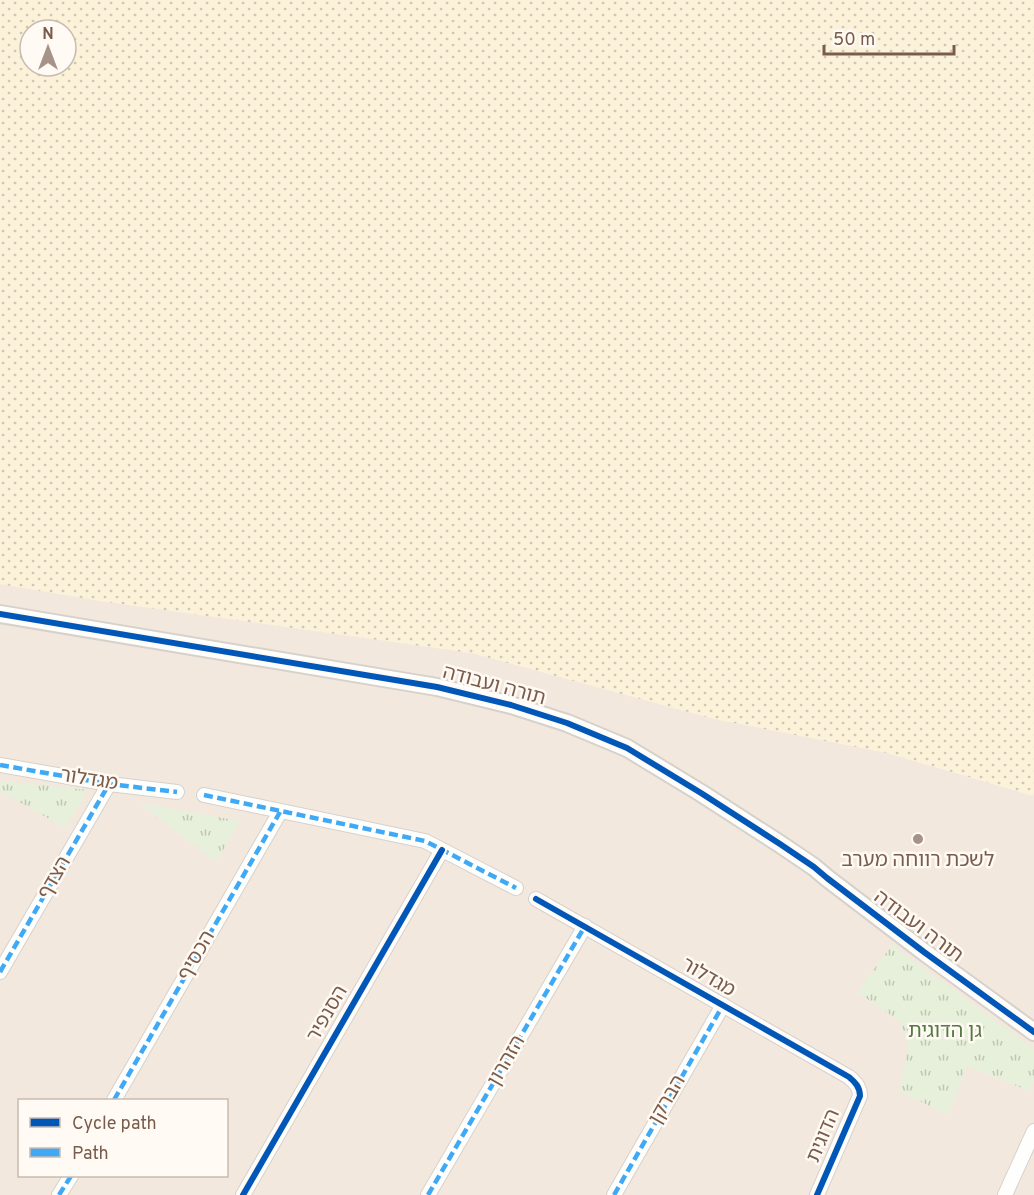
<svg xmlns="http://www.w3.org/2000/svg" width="1034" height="1195" font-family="Overpass,'Noto Sans Hebrew',sans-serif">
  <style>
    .residential { fill: #f2e8de; fill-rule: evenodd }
    .grass { fill: url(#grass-tufts) }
    .sand { fill: url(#sand-dots); fill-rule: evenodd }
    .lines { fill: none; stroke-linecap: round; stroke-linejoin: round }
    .minor-casing { stroke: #d7d1cb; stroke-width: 16 }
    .tertiary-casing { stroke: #d7d1cb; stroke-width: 20 }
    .minor { stroke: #fefefd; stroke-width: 14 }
    .tertiary { stroke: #fefefd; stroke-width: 16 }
    .quiet { stroke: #3fa9f5; stroke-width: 4.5; stroke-dasharray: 9 4.5; stroke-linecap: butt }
    .cycleway-casing { stroke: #fffaf3; stroke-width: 10 }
    .cycleway { stroke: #0057b8; stroke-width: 6 }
    .poi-dot { fill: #a69286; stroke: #fffaf3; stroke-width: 2 }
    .labels { text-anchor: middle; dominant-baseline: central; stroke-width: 5; stroke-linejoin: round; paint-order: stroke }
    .street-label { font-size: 20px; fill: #7a5c4d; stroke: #fffaf3 }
    .poi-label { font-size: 20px; fill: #7a5c4d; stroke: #fffaf3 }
    .park-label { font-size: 20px; fill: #537a41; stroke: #fffaf3 }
  </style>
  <defs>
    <pattern id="grass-tufts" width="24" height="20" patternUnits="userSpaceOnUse" patternTransform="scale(1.5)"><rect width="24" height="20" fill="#e7f0db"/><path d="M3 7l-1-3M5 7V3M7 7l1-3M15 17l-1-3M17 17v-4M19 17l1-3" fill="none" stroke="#c0c6b4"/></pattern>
    <pattern id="sand-dots" width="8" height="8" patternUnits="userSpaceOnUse" patternTransform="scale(1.5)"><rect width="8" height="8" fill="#fbf2d9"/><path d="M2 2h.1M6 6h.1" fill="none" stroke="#d0c7b2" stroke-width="1.8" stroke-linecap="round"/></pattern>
  </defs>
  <rect width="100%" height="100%" fill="#f9f5f0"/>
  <path class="residential" d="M 0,566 L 417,627 L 887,753 L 1034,796 L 1034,1195 L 0,1195 ZM 20,1100 L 226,1100 L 226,1176 L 20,1176 Z"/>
  <g class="grass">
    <path d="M 0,781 L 88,790 L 65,828 L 0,791 Z"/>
    <path d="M 139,803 L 240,821 L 216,862 Z"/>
    <path d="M 892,945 L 1034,1049 L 1034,1080 L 1029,1091 L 967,1066 L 948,1115 L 899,1091 L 908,1049 L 901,1022 L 857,992 Z"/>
  </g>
  <path class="sand" d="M 0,0 L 1034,0 L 1034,796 L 887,753 L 714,719 L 471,653 L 100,601 L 0,584 ZM 30,30 L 66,30 L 66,66 L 30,66 Z"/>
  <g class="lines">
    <g class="minor-casing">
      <g id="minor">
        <path d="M 0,765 L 109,784 L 177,792"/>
        <path d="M 204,795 L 425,841 L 516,888"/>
        <path d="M 536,899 L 849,1077 C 855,1082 860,1087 860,1096 L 817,1195"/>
        <path d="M 0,972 L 109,784"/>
        <path d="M 114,1100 L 280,812"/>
        <path d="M 59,1195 L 71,1176"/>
        <path d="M 243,1195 L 442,850"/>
        <path d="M 428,1195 L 585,926"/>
        <path d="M 614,1195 L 723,1005"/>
        <path d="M 1005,1195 L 1034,1131"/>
      </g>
    </g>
    <g class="tertiary-casing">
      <path id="tertiary" d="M 0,614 L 437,687 L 511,705 L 567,723 L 627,748 L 701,793 L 780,844 L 814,867 L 827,878 L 924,952 L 1034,1032"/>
    </g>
    <use href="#minor" class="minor"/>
    <use href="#tertiary" class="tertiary"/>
    <g class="quiet">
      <path d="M 0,765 L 109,784 L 177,792"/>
      <path d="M 204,795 L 425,841 L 516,888"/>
      <path d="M 0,972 L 109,784"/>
      <path d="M 114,1100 L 280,812"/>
      <path d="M 59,1195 L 71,1176"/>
      <path d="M 428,1195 L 585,926"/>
      <path d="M 614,1195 L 723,1005"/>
    </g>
    <g class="cycleway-casing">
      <g id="cycleway">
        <path d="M 0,614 L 437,687 L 511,705 L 567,723 L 627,748 L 701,793 L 780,844 L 814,867 L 827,878 L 924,952 L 1034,1032"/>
        <path d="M 536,899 L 849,1077 C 855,1082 860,1087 860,1096 L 817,1195"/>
        <path d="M 243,1195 L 442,850"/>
      </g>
    </g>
    <use href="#cycleway" class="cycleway"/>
  </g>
  <circle class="poi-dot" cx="918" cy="839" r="6"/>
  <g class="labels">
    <g class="street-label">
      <text transform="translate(494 686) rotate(15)">תורה ועבודה</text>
      <text transform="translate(89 780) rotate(9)">מגדלור</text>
      <text transform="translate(55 878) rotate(-60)">הצדף</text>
      <text transform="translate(918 927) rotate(37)">תורה ועבודה</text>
      <text transform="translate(197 956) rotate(-60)">הכסיף</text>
      <text transform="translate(708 978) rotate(30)">מגדלור</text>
      <text transform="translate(328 1014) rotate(-60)">הסנפיר</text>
      <text transform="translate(507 1061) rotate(-60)">הזהרון</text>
      <text transform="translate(668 1100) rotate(-60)">הברקן</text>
      <text transform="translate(824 1136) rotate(-67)">הדוגית</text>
    </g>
    <g class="poi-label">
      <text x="918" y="861">לשכת רווחה מערב</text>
    </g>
    <g class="park-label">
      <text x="945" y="1032">גן הדוגית</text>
    </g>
  </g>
  <rect x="18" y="1099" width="210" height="78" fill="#fffaf3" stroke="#cabbb1" stroke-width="1.5"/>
  <rect x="30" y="1118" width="30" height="9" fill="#0057b8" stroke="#cabbb1" stroke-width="1.5"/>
  <text x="72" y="1129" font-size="18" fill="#7a5c4d">Cycle path</text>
  <rect x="30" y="1148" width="30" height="9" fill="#3fa9f5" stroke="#cabbb1" stroke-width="1.5"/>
  <text x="72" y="1159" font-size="18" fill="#7a5c4d">Path</text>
  <g transform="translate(48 48)"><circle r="28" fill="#fffaf3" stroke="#cabbb1" stroke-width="1.5"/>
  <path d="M0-4.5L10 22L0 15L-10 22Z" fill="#a69286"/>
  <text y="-9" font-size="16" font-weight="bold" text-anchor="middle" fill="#7a5c4d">N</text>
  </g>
  <path d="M824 45v9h130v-9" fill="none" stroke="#7a5c4d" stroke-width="3"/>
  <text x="833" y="45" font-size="18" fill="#7a5c4d" stroke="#fffaf3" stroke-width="4.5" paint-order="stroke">50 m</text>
</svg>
